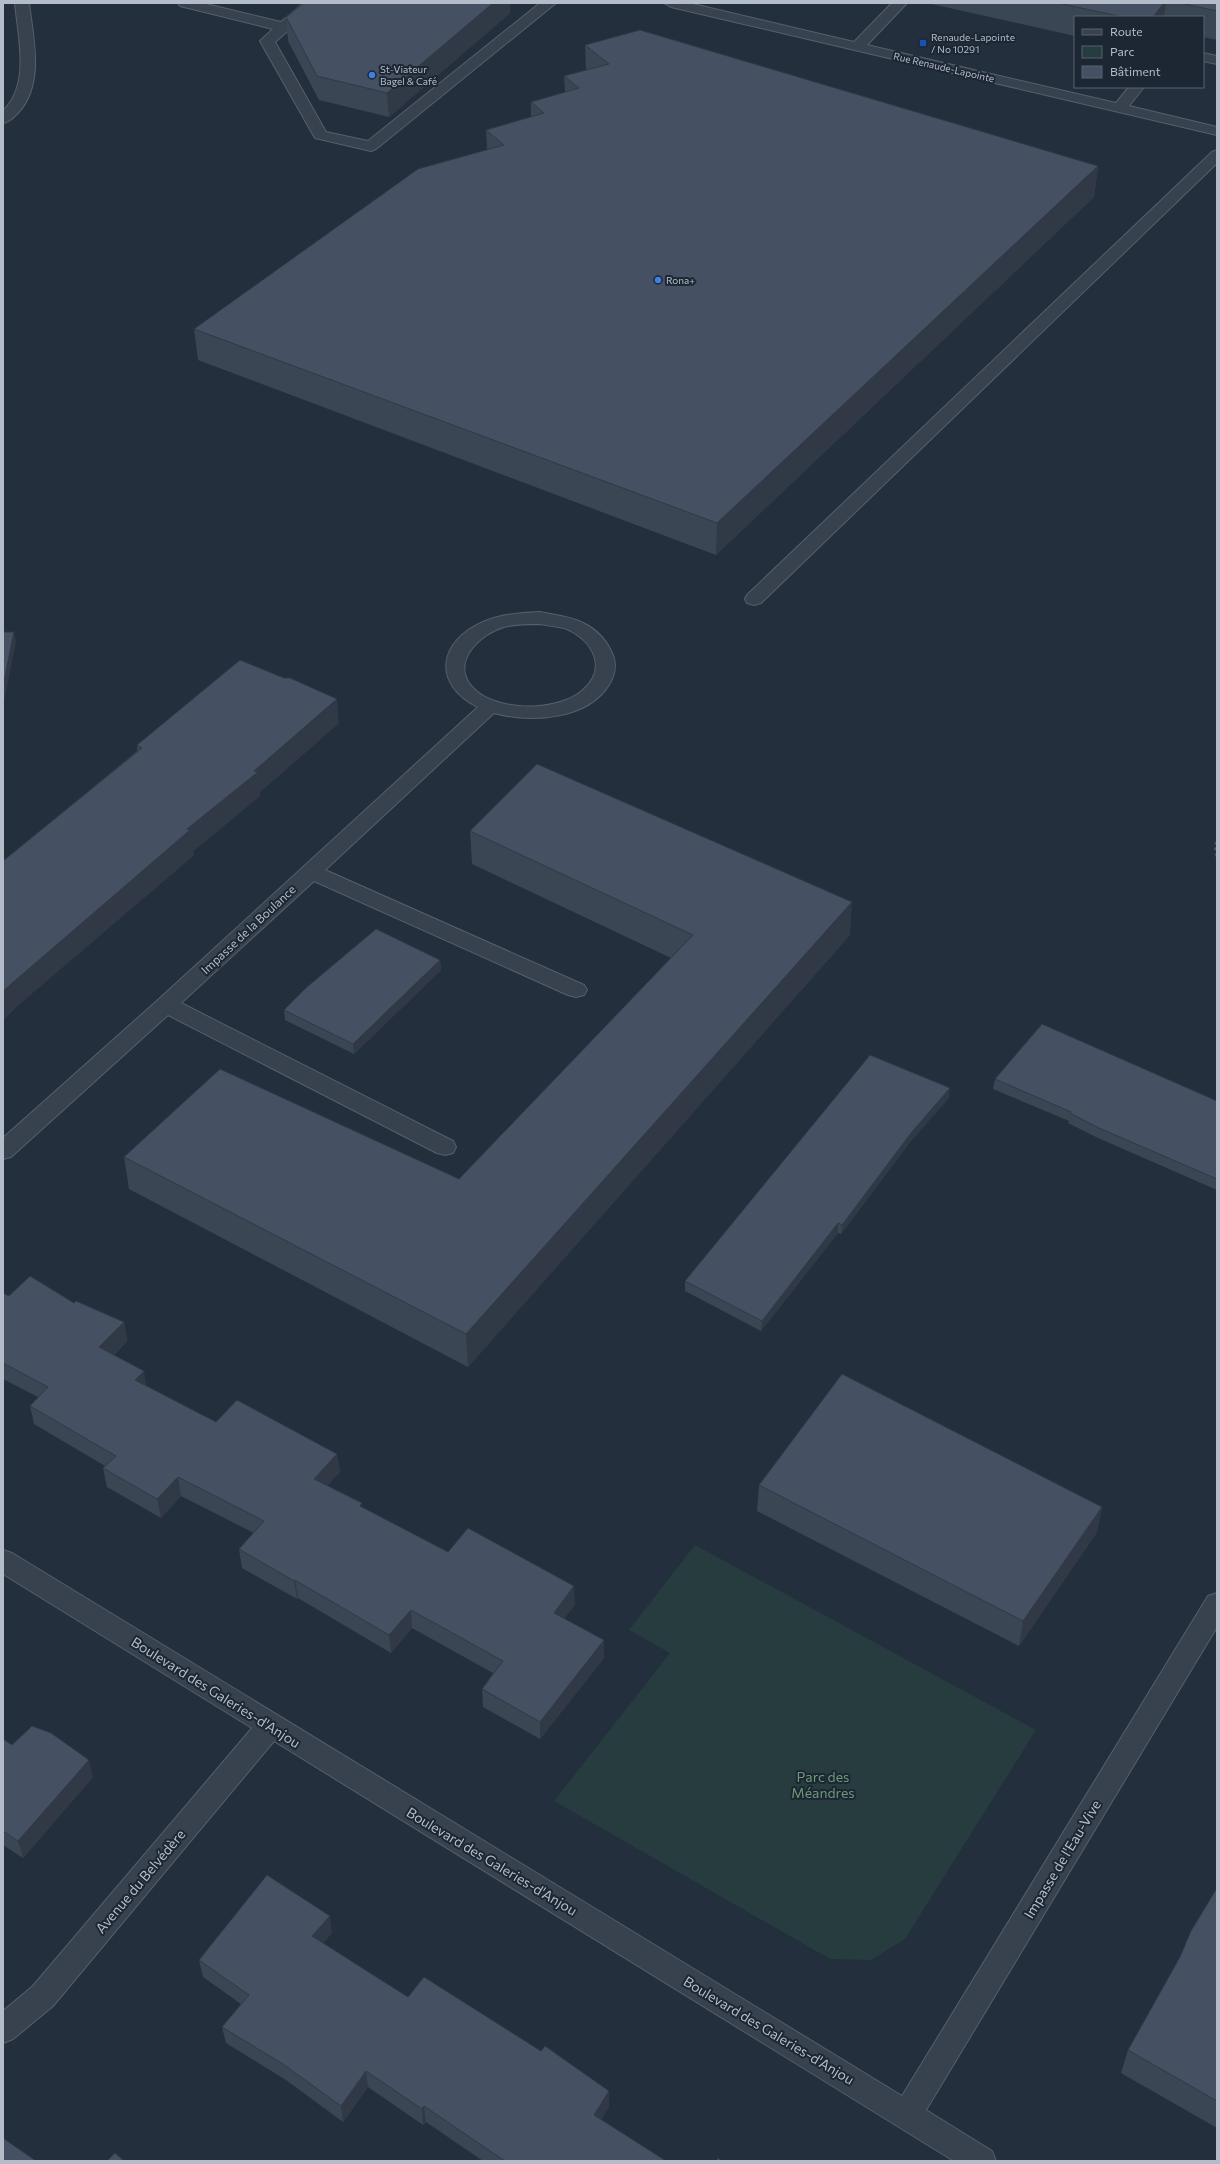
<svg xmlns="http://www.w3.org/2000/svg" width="1220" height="2164" font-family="Commissioner,sans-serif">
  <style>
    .green { fill: #263c3f }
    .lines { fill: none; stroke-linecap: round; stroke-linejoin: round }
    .minor-casing { stroke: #565f6c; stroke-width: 2 }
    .path { stroke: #44595c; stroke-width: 2.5; stroke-dasharray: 3 3; stroke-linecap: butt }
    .minor { fill: #38414e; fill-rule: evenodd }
    .wall { fill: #3b4654 }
    .shaded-wall { fill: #303945 }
    .building { fill: #455162; stroke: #303945 }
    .transit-dot { fill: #1a4fb4; stroke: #1d2633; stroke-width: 1.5 }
    .shop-dot { fill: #3f7fe0; stroke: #1d2633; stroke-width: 1.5 }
    .labels { text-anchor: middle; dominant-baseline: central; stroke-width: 4; stroke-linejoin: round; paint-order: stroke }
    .far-poi-label { font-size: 10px; fill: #b4bcc9; stroke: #1d2633; text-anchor: start }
    .far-street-label { font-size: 10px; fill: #b4bcc9; stroke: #1d2633 }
    .street-label { font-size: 12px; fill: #b4bcc9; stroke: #1d2633 }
    .near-street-label { font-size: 14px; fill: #b4bcc9; stroke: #1d2633 }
    .near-park-label { font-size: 14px; fill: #6b9a76; stroke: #1d2633 }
  </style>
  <rect width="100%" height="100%" fill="#242f3e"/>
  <path class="green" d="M 695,1545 L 1036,1730 L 905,1939 L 871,1960 L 830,1959 L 554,1801 L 670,1653 L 629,1630 Z"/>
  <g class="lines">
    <g class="minor-casing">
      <g id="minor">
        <path d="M 15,3 L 29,3 C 33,38 45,84 18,113 C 13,118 9,122 3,123 L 3,111 C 31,84 18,37 15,3 Z"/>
        <path d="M 178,3 L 202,3 L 281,22 L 304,3 L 320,3 L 275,42 L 326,132 L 368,141 L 540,3 L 556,3 L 376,149 L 371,151 L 315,138 L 260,41 L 273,29 L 180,6 Z"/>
        <path d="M 664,3 L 689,3 L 854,42 L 892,3 L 907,3 L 867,45 L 1116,103 L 1129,87 L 1144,87 L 1129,106 L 1217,127 L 1217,135 L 671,7 Z"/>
        <path d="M 1203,53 L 1217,56 L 1217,64 L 1203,61 Z"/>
        <path d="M 1217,150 L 1217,163 L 761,603 L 754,605 L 747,603 L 745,599 L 747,595 L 1212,152 Z"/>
        <path d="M 540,612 C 554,615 568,616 581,622 C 594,628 605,638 611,651 C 617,662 616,672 610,683 C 589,720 531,723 494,713 L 325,870 L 584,985 L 587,990 L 584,995 L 576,997 L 568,995 L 314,881 L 181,1003 L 453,1141 L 456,1147 L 453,1153 L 445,1155 L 437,1153 L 168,1015 L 11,1157 L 3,1159 L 3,1138 L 158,1000 L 478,707 C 432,684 438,642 483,622 C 501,614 521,613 540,612 ZM 540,624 C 549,626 558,626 567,629 C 593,641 608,668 583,690 C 558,713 489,713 469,683 C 453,659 482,633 504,627 C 515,624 528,624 540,624 Z"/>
        <path d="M 3,1550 L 12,1553 L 902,2096 L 1208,1596 L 1217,1593 L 1217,1627 L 926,2110 L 992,2151 L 996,2161 L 954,2161 L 274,1741 L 53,2006 L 13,2039 L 3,2043 L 3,2011 L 33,1986 L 252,1728 L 3,1574 Z"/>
      </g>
    </g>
    <path class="path" d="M 1217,842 L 1215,845 L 1217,860"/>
    <use href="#minor" class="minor"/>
  </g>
  <g class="wall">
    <path d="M 304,3 L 510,3 L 510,13 L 389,117 L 319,100 L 288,41 L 286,17 Z"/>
    <path d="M 927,3 L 1217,3 L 1217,40 L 1203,37 L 1203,17 L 1075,17 L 1075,36 Z"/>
    <path d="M 585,45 L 1098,166 L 1094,197 L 716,555 L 198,360 L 194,329 L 487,150 L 486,130 L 531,117 L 531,102 L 565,92 L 564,76 L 586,70 Z"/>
    <path d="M 339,723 L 260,792 L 260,796 L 193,851 L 194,855 L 16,1007 L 3,1020 L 3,861 L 137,751 L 137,745 Z"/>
    <path d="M 470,831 L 850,935 L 468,1367 L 129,1189 L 124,1157 L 459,1179 L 671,958 L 472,864 Z"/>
    <path d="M 440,960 L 441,970 L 354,1054 L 285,1020 L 284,1010 Z"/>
    <path d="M 995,1079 L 1217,1101 L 1217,1190 L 1098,1138 L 1068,1123 L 1069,1121 L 993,1089 Z"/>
    <path d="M 949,1098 L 910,1142 L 841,1234 L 838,1233 L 761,1331 L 685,1291 L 685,1281 Z"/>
    <path d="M 3,1293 L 9,1296 L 74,1303 L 124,1322 L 127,1341 L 114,1355 L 146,1386 L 216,1422 L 337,1454 L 340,1472 L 327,1485 L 362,1507 L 448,1552 L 575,1605 L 564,1618 L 604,1658 L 540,1739 L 483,1707 L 482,1689 L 493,1673 L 412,1628 L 391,1653 L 298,1598 L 297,1599 L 242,1568 L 239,1549 L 254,1533 L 181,1496 L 161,1518 L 107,1487 L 103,1468 L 105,1466 L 34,1424 L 30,1406 L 38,1397 L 3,1379 Z"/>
    <path d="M 759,1485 L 1102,1507 L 1097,1532 L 1019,1646 L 757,1511 Z"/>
    <path d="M 3,1739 L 12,1745 L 93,1777 L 23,1858 L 3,1845 Z"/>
    <path d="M 1217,1888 L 1217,2128 L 1121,2073 L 1128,2050 L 1180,1957 Z"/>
    <path d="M 332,1933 L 323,1943 L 408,1997 L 609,2107 L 601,2120 L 666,2161 L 483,2161 L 426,2122 L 423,2125 L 368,2087 L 343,2122 L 286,2080 L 226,2043 L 222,2027 L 241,2004 L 203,1977 L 199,1960 Z"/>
  </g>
  <g class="shaded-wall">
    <path d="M 493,3 L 510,3 L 510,13 L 389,117 L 387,93 Z"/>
    <path d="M 1164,3 L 1166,3 L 1164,17 L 1153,17 Z"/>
    <path d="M 1098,166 L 1094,197 L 716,555 L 717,523 Z"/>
    <path d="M 14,632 L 16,642 L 3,706 L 3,687 Z"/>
    <path d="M 337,699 L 339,723 L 260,792 L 260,796 L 193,851 L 194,855 L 16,1007 L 3,1020 L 3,991 Z"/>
    <path d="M 852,902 L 850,935 L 468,1367 L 466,1334 Z"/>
    <path d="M 440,960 L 441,970 L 354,1054 L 353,1044 Z"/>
    <path d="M 950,1088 L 949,1098 L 910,1142 L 841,1234 L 842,1225 L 911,1133 Z"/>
    <path d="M 838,1223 L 838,1233 L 761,1331 L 762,1321 Z"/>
    <path d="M 124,1322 L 127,1341 L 103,1365 L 99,1347 Z"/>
    <path d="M 144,1371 L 147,1390 L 135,1380 Z"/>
    <path d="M 337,1454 L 340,1472 L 317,1497 L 314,1479 Z"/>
    <path d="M 178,1477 L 181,1496 L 161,1518 L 157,1499 Z"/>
    <path d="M 1102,1507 L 1097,1532 L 1019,1646 L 1023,1621 Z"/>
    <path d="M 295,1580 L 298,1598 L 297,1599 L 294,1581 Z"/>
    <path d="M 574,1586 L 575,1605 L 554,1631 L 554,1613 Z"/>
    <path d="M 411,1610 L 412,1628 L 391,1653 L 389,1635 Z"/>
    <path d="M 604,1640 L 604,1658 L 540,1739 L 540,1722 Z"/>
    <path d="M 89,1760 L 93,1777 L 23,1858 L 18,1841 Z"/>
    <path d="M 330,1916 L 332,1933 L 315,1953 L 312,1936 Z"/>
    <path d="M 366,2071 L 368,2087 L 343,2122 L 341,2106 Z"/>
    <path d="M 609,2091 L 609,2107 L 594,2131 L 594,2115 Z"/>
    <path d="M 424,2106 L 426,2122 L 423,2125 L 422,2109 Z"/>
  </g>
  <g class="building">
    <path d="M 304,3 L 493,3 L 387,93 L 317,76 L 286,17 Z"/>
    <path d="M 1058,3 L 1164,3 L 1153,17 L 1123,17 Z"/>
    <path d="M 1180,3 L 1217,3 L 1217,11 Z"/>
    <path d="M 640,30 L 1098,166 L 717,523 L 194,329 L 418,169 L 504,145 L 486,130 L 544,113 L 531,102 L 579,88 L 564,76 L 609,64 L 585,45 Z"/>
    <path d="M 3,632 L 14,632 L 3,687 Z"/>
    <path d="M 240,660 L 284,678 L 290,678 L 337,699 L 254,771 L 258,772 L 187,829 L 190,830 L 3,991 L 3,861 L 142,748 L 137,745 Z"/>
    <path d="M 537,764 L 852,902 L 466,1334 L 124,1157 L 220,1069 L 459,1179 L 693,935 L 470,831 Z"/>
    <path d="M 376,929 L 440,960 L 353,1044 L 284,1010 L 307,987 Z"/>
    <path d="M 1042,1024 L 1217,1101 L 1217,1179 L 1099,1128 L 1070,1113 L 1071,1112 L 995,1079 Z"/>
    <path d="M 870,1055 L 950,1088 L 911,1133 L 842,1225 L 838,1223 L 762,1321 L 685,1281 Z"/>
    <path d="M 30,1276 L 74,1303 L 76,1301 L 124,1322 L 99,1347 L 144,1371 L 135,1380 L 216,1422 L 237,1400 L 337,1454 L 314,1479 L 362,1503 L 360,1506 L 448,1552 L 468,1528 L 574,1586 L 554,1613 L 604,1640 L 540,1722 L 482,1689 L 503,1661 L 411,1610 L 389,1635 L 295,1580 L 294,1581 L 239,1549 L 264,1521 L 178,1477 L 157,1499 L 103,1468 L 116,1456 L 30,1406 L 48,1387 L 3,1363 L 3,1293 L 9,1296 Z"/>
    <path d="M 842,1374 L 1102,1507 L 1023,1621 L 759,1485 Z"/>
    <path d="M 32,1726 L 51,1733 L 89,1760 L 18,1841 L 3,1831 L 3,1739 L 12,1745 Z"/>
    <path d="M 267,1875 L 330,1916 L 312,1936 L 359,1966 L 408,1997 L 424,1977 L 541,2051 L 545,2046 L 609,2091 L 594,2115 L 666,2161 L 505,2161 L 424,2106 L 422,2109 L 366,2071 L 341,2106 L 283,2064 L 222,2027 L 249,1995 L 199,1960 Z"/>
    <path d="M 1217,1888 L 1217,2101 L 1128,2050 L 1180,1957 L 1191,1931 Z"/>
    <path d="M 3,2138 L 36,2161 L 3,2161 Z"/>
    <path d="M 115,2153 L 124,2161 L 107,2161 Z"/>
    <path d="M 718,2158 L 722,2161 L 716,2161 Z"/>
  </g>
  <rect class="transit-dot" x="919" y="39" width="8" height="8" rx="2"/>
  <g class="shop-dot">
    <circle cx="372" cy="75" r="4"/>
    <circle cx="658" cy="280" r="4"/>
  </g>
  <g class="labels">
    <g class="far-poi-label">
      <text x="931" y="37">Renaude-Lapointe<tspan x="931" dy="12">/ No 10291</tspan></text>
      <text x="380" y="69">St-Viateur<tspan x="380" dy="12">Bagel &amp; Café</tspan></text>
      <text x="666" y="280">Rona+</text>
    </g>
    <g class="far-street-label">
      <text transform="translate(944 67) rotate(13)">Rue Renaude-Lapointe</text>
    </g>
    <g class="street-label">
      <text transform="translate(248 929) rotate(-43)">Impasse de la Boulance</text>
    </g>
    <g class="near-street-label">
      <text transform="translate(216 1692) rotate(32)">Boulevard des Galeries-d'Anjou</text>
      <text transform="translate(1062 1859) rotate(-59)">Impasse de l'Eau-Vive</text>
      <text transform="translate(492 1861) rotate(31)">Boulevard des Galeries-d'Anjou</text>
      <text transform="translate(140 1881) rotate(-50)">Avenue du Belvédère</text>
      <text transform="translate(769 2030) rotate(31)">Boulevard des Galeries-d'Anjou</text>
    </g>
    <g class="near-park-label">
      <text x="823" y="1776">Parc des<tspan x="823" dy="16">Méandres</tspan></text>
    </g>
  </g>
  <rect width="1220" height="2164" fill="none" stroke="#b4bcc9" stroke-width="8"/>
  <rect x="1074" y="16" width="130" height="72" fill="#1d2633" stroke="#59626f"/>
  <rect x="1082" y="29" width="20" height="6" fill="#38414e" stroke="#59626f"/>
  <text x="1110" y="36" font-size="12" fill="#b4bcc9">Route</text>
  <rect x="1082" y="46" width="20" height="12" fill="#263c3f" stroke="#59626f"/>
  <text x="1110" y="56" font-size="12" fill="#b4bcc9">Parc</text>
  <rect x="1082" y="66" width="20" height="12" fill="#455162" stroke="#59626f"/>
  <text x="1110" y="76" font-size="12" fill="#b4bcc9">Bâtiment</text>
</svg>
